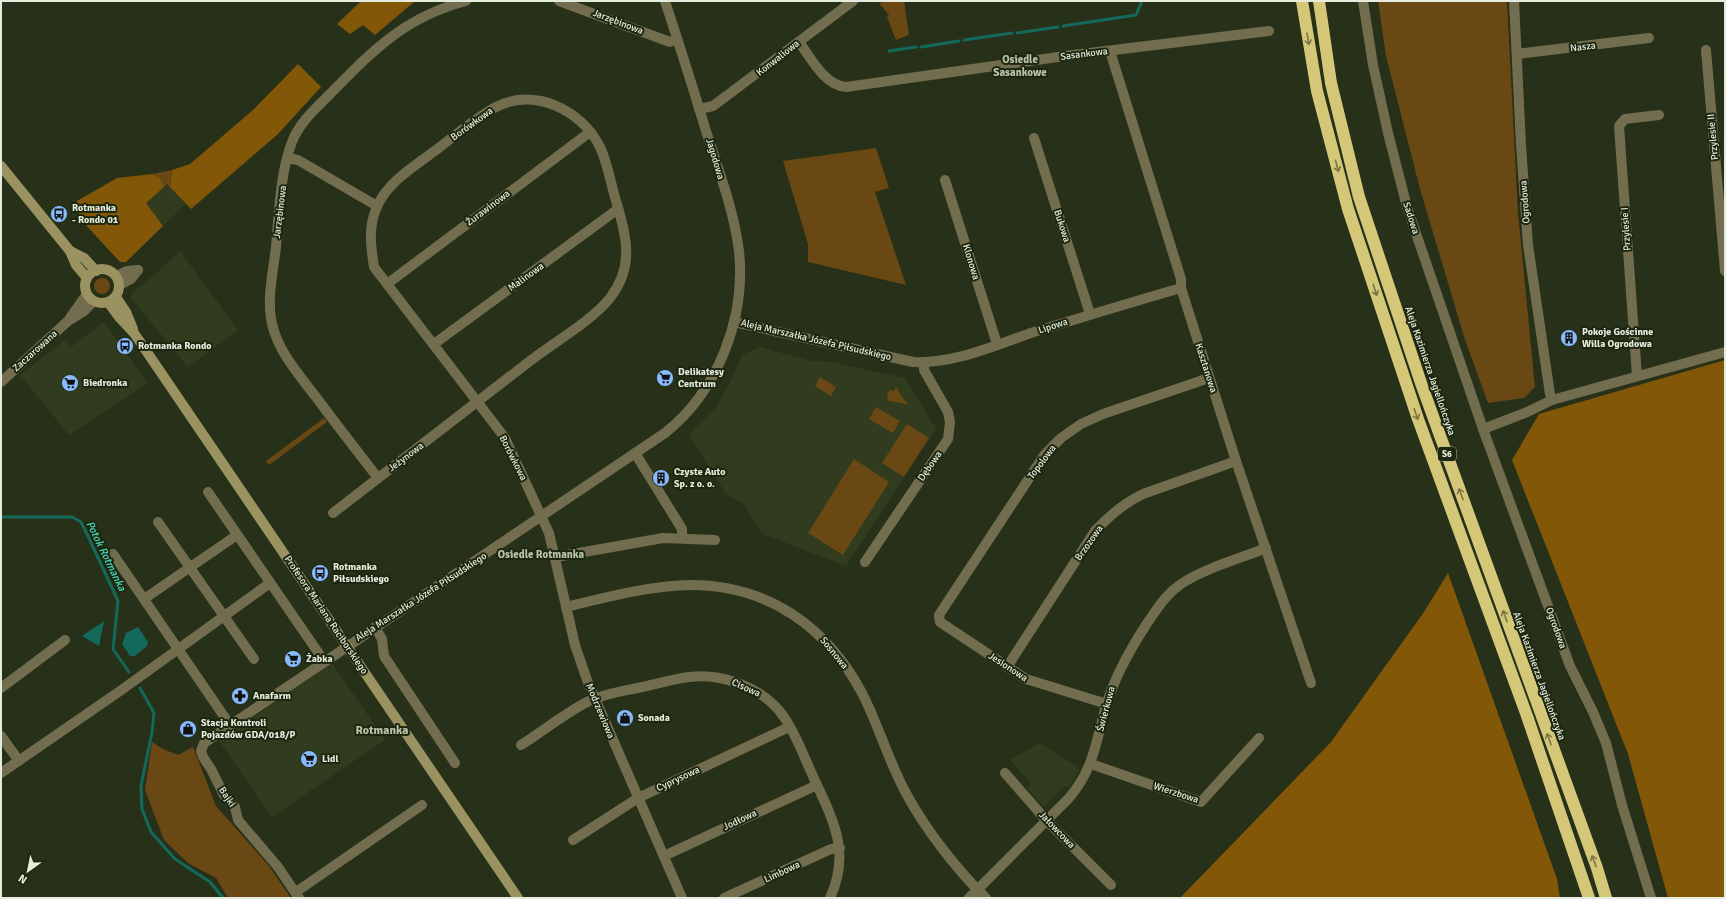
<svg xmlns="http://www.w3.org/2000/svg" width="1726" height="899" font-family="Signika,sans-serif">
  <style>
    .built { fill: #313c1e }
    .green { fill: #694814 }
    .forest { fill: #835708 }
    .water { fill: #13695a }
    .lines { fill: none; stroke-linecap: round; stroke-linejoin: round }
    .stream { stroke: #13695a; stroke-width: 3 }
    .street { stroke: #726d4e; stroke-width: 10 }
    .secondary { stroke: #9a9260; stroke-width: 10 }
    .highway { stroke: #d5c778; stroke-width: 12 }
    .oneway { stroke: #797644 }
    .labels { text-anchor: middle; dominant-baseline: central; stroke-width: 4; stroke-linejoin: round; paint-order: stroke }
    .shield { fill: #1d260f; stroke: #a9b19f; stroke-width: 1 }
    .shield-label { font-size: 9px; font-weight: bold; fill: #e5ecdd }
    .street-label { font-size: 10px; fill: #e5ecdd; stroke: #1d260f }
    .poi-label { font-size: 10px; font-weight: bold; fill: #e5ecdd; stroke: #1d260f; text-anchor: start }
    .neighbourhood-label { font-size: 11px; font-weight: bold; fill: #b9c5a9; stroke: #1d260f }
    .water-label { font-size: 11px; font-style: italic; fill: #46ddc0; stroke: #1d260f }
    .quarter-label { font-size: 12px; font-weight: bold; fill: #b9c5a9; stroke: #1d260f }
  </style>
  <rect width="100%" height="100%" fill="#273018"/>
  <g class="built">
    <path d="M 167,184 L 186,204 L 163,226 L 145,203 Z"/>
    <path d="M 180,251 L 238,330 L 188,367 L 131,298 L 131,294 L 139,287 L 140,288 Z"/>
    <path d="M 104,322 L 148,383 L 69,435 L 20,375 L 65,340 L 71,347 Z"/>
    <path d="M 760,347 L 811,361 L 831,362 L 905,378 L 936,429 L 846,566 L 763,534 L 743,503 L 726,494 L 689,435 L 715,408 L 731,380 L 742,355 Z"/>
    <path d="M 332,663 L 385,740 L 272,817 L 219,741 Z"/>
    <path d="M 1040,743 L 1078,767 L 1079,771 L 1069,786 L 1063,787 L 1044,807 L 1026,787 L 1031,783 L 1010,760 Z"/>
  </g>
  <g class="green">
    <path d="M 889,1 L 904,1 L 909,35 L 896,40 L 887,17 L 889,15 L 879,3 Z"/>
    <path d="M 1378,1 L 1507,1 L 1518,213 L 1535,387 L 1524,398 L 1488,403 L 1465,340 L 1420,189 L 1386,56 Z"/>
    <path d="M 876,148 L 889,188 L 875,192 L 906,285 L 808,262 L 808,244 L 783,161 Z"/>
    <path d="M 172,170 L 170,187 L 167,184 L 164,187 L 160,179 L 153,174 Z"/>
    <circle cx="102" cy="286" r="8"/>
    <path d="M 820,377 L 836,387 L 831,396 L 815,386 Z"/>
    <path d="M 896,387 L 904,400 L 907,402 L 906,405 L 903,403 L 888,401 L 887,393 L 890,390 L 894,391 Z"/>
    <path d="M 876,407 L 900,421 L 893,433 L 869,419 Z"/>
    <path d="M 324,418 L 327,422 L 269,465 L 266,461 Z"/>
    <path d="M 907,424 L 929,438 L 904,477 L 882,463 Z"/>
    <path d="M 854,459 L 889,482 L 843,555 L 808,533 Z"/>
    <path d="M 152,742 L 163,749 L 178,755 L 193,747 L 216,806 L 269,866 L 291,898 L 228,898 L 216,878 L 188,863 L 164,840 L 145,790 Z"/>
  </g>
  <g class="forest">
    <path d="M 361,1 L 415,1 L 375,35 L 363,25 L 350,34 L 337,24 Z"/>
    <path d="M 298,64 L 321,87 L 277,135 L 191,209 L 170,187 L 172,170 L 190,164 L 253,110 Z"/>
    <path d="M 153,174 L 160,179 L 164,187 L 146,203 L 163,226 L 126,262 L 120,262 L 84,223 L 77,210 L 77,201 L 117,178 Z"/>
    <path d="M 1725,360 L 1725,898 L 1668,898 L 1628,754 L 1512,460 L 1539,414 Z"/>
    <path d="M 1448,573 L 1557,879 L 1560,898 L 1180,898 L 1331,742 L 1424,612 Z"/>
  </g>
  <g class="water">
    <path d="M 104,621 L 99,646 L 82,636 Z"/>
    <path d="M 138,627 L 148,642 L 147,646 L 135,656 L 130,656 L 122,644 L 126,633 Z"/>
  </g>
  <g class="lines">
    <g class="stream">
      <path d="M 1063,26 L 1136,15 L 1142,1"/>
      <path d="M 1017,33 L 1058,27"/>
      <path d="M 964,40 L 1012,33"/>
      <path d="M 921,47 L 959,41"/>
      <path d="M 889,51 L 916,47"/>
      <path d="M 1,517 L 72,517 L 81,522 L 87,534 L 118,601 L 113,649 L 129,672"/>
      <path d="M 140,688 L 154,713 L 152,732 L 141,786 L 142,809 L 151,832 L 175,859 L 210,882 L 223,898"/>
    </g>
    <g class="street">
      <path d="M 559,1 L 670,42 L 677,39"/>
      <path d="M 1363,1 L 1373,65 L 1388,133 L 1407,207 L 1483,429 L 1570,666 L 1593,712 L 1606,743 L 1622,805 L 1651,898"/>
      <path d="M 1514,1 L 1521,145 L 1528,245 L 1550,394 L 1552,400 L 1725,352"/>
      <path d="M 799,42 C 811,58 824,85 846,87 L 1065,56 L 1269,31"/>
      <path d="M 1706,50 L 1725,271"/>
      <path d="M 1110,51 L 1181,279 L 1181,288 L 1236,461 L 1311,683"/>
      <path d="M 1517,54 L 1649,38"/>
      <path d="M 699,109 L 713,106 L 853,1"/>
      <path d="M 1034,138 L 1090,314"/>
      <path d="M 287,158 L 298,160 L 377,206"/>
      <path d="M 945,180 L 997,344"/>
      <path d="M 116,276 L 127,271 L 138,270"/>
      <path d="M 387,284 L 590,132"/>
      <path d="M 119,285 L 131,279 L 138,270"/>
      <path d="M 70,318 L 87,294"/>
      <path d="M 734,322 L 913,362 C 956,364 995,345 1034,332 C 1083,317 1132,302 1181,288"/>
      <path d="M 434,344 L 618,209"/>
      <path d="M 1637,376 L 1619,126 L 1625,119 L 1659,115"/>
      <path d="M 1,382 L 68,321 L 84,311 L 94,301"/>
      <path d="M 1483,429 L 1525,413 L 1552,400"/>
      <path d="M 635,453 L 682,529 L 682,538"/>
      <path d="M 378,478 C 357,451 336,424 316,397 C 300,376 282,356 274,331 C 265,304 273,274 276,247 C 279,214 280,173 292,142 C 299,123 316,108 331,93 C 373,50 405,17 466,1"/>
      <path d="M 208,492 L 324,661"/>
      <path d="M 333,513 C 399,462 464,412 530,361 C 553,343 593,320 610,298 C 634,267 627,238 617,204 C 611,186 608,164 600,147 C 582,110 534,87 496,107 C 477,117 457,134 440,147 C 418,164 386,182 376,209 C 368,229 371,247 374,267 L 505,438 L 549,533 L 575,645 L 587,680 L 682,898"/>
      <path d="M 158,522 L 254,659"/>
      <path d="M 113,554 L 230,725"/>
      <path d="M 556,557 L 663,538 L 715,540"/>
      <path d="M 865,562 L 948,439 L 950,422 L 948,412 L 924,370 L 924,362"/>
      <path d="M 144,599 L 237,535"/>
      <path d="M 566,607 C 603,598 653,585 691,585 C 768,585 827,627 862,693 C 879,726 889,763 907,795 C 926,830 957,870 986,898"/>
      <path d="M 375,627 L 382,639 L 384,656 L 455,763"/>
      <path d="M 1007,667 L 1095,531 C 1109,516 1124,503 1143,494 L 1236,461"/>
      <path d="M 1,688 L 65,640"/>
      <path d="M 1107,704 L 1026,679 L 940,622 L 939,615 L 1045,454 L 1061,438 L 1081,424 L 1103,414 L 1209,378"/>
      <path d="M 1,736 L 19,761"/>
      <path d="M 521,745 C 543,731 564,714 587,702 C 603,694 624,691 642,687 C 657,684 673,679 689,677 C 719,673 754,685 775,706 C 793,724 805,760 816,783 C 835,823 850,855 830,898"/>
      <path d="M 1091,764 L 1201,802 L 1259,738"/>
      <path d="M 1,773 L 120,691 L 270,583"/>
      <path d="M 1005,773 L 1046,820 L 1111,885"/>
      <path d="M 573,840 L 638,798 L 789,727"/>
      <path d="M 664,856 L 817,785"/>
      <path d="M 296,892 L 422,805"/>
      <path d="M 299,898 L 278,867 L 238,820 L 235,807 L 224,795 L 211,769 L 203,757 L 201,751 L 204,743 L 665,433 C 718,391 746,318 739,251 C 734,211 719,171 706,131 C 693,88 679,44 665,1"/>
      <path d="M 724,898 L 831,849 L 840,848"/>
      <path d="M 969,898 L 1069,798 C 1094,769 1096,741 1106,706 C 1115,676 1129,651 1146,625 C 1157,609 1165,595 1181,584 C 1205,568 1239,559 1266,548"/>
    </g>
    <g class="secondary">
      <path d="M 1,166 L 70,251 L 76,265 L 87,278"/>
      <path d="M 70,251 L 84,258 L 96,271"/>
      <circle cx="102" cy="286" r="17"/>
      <path d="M 116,297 L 126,312 L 133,329"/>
      <path d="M 108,302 L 119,317 L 134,333 L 518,898"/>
    </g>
    <g class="highway">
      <path d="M 1302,1 L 1317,91 L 1348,209 L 1418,419 L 1527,716 L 1589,898"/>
      <path d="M 1319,1 L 1331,83 L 1359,197 L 1422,386 L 1597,868 L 1606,898"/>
    </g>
  </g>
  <defs><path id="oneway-shaft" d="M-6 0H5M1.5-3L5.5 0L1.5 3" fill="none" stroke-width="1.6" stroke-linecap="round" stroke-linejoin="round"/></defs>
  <g class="oneway">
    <use href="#oneway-shaft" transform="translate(1308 39) rotate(80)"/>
    <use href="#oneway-shaft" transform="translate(1337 166) rotate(75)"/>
    <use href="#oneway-shaft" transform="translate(1375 290) rotate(72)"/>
    <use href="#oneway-shaft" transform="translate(1416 414) rotate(71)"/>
    <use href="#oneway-shaft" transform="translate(1461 494) rotate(-110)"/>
    <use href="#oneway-shaft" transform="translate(1505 616) rotate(-110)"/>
    <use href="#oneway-shaft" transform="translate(1549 739) rotate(-110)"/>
    <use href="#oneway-shaft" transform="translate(1594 861) rotate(-110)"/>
  </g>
  <defs>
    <g id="bus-disc" transform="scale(0.9)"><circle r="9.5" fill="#88bafc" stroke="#1d260f"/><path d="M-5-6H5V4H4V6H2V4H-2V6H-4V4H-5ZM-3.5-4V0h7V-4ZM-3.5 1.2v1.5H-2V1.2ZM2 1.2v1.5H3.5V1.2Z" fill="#111"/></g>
    <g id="building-disc" transform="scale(0.9)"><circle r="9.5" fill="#88bafc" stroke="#1d260f"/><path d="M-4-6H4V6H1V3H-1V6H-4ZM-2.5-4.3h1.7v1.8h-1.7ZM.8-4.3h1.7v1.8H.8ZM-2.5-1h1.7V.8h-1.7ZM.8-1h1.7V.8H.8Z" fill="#111"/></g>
    <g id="supermarket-disc" transform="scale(0.9)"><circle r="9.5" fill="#88bafc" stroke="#1d260f"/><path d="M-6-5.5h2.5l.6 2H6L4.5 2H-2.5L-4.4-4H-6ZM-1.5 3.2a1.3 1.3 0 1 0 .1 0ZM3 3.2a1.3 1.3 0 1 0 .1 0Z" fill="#111"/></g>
    <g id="pharmacy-disc" transform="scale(0.9)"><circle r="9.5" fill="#88bafc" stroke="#1d260f"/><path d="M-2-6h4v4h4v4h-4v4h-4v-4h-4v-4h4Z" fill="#111"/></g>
    <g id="shop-disc" transform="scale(0.9)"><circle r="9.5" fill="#88bafc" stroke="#1d260f"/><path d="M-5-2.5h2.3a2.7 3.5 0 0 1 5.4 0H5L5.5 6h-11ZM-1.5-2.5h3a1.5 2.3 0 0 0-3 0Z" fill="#111"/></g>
  </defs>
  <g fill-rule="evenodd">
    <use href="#bus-disc" x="59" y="214"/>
    <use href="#building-disc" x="1569" y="338"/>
    <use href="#bus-disc" x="125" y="346"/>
    <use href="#supermarket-disc" x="665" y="378"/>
    <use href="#supermarket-disc" x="70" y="383"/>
    <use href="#building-disc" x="661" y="478"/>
    <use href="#bus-disc" x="320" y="573"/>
    <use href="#supermarket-disc" x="293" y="659"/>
    <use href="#pharmacy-disc" x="240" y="696"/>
    <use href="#shop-disc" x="625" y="718"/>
    <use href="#shop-disc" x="188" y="729"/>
    <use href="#supermarket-disc" x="309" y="759"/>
  </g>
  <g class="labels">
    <rect class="shield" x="1438" y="447" width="18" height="14" rx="3"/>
    <g class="shield-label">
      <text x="1447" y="454">S6</text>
    </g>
    <g class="street-label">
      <text transform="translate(618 22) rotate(21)">Jarzębinowa</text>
      <text transform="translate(1583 47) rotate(-7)">Nasza</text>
      <text transform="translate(1084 54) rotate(-7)">Sasankowa</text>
      <text transform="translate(778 58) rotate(-38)">Konwaliowa</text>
      <text transform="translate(472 124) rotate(-36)">Borówkowa</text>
      <text transform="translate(1713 137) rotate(-95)">Przylesie II</text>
      <text transform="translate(715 159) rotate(73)">Jagodowa</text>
      <text transform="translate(1525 202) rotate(-94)">Ogrodowa</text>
      <text transform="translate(488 208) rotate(-37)">Żurawinowa</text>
      <text transform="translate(280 212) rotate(-83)">Jarzębinowa</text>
      <text transform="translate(1411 218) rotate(72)">Sadowa</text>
      <text transform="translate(1062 226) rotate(72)">Bukowa</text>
      <text transform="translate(1626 229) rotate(-94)">Przylesie I</text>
      <text transform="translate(971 262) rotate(73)">Klonowa</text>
      <text transform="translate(526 277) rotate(-36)">Malinowa</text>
      <text transform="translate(1053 326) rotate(-18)">Lipowa</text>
      <text transform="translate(816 340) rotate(13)">Aleja Marszałka Józefa Piłsudskiego</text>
      <text transform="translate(35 351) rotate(-42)">Zaczarowana</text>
      <text transform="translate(1206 368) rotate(72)">Kasztanowa</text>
      <text transform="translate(1430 371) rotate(71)">Aleja Kazimierza Jagiellończyka</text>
      <text transform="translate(406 457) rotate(-37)">Jeżynowa</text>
      <text transform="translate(513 458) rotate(63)">Borówkowa</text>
      <text transform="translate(1042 462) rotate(-53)">Topolowa</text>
      <text transform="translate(930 466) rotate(-55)">Dębowa</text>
      <text transform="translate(1089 543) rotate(-55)">Brzozowa</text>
      <text transform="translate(421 597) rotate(-33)">Aleja Marszałka Józefa Piłsudskiego</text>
      <text transform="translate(326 615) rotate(56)">Profesora Mariana Raciborskiego</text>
      <text transform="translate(1556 628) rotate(70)">Ogrodowa</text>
      <text transform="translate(834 653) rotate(51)">Sosnowa</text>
      <text transform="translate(1008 667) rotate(33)">Jesionowa</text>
      <text transform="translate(1539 676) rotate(70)">Aleja Kazimierza Jagiellończyka</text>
      <text transform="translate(746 688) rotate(24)">Cisowa</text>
      <text transform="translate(1106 709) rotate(-75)">Świerkowa</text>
      <text transform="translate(600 711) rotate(67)">Modrzewiowa</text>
      <text transform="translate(678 779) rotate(-25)">Cyprysowa</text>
      <text transform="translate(1176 793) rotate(18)">Wierzbowa</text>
      <text transform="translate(227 797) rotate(57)">Bajki</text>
      <text transform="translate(740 820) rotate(-25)">Jodłowa</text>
      <text transform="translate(1057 830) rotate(46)">Jałowcowa</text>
      <text transform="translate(782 872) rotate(-25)">Limbowa</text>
    </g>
    <g class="poi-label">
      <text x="72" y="208">Rotmanka<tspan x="72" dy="12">- Rondo 01</tspan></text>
      <text x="1582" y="332">Pokoje Gościnne<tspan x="1582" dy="12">Willa Ogrodowa</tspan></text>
      <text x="138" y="346">Rotmanka Rondo</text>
      <text x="678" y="372">Delikatesy<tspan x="678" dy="12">Centrum</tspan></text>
      <text x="83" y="383">Biedronka</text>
      <text x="674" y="472">Czyste Auto<tspan x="674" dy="12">Sp. z o. o.</tspan></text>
      <text x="333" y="567">Rotmanka<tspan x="333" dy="12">Piłsudskiego</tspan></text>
      <text x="306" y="659">Żabka</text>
      <text x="253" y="696">Anafarm</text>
      <text x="638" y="718">Sonada</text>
      <text x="201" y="723">Stacja Kontroli<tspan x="201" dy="12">Pojazdów GDA/018/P</tspan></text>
      <text x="322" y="759">Lidl</text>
    </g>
    <g class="neighbourhood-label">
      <text x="1020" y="59">Osiedle<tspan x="1020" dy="13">Sasankowe</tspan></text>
      <text x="541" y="554">Osiedle Rotmanka</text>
    </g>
    <g class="water-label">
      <text transform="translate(106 556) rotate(64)">Potok Rotmanka</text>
    </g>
    <g class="quarter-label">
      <text x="382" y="730">Rotmanka</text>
    </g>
  </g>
  <rect width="1726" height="899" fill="none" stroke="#e5ecdd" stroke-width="4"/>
  <g transform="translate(28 871) rotate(213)" stroke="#1d260f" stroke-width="3" paint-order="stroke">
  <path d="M0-3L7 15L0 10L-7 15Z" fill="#e5ecdd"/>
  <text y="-6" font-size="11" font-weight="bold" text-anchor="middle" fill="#e5ecdd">N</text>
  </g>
</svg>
